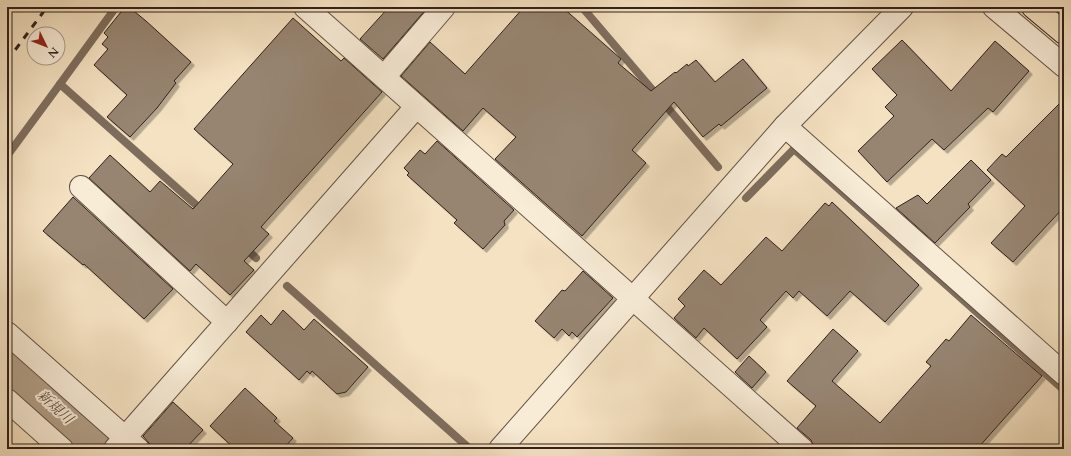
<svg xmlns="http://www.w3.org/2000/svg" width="1071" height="456" font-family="Cardo,'Noto Serif JP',serif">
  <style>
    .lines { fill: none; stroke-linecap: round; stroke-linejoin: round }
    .stream { stroke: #7e6d5d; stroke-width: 8 }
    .river { stroke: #b2a089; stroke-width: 46 }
    .building { fill: #978572; stroke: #31211b; filter: url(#shadow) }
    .minor-casing { stroke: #625145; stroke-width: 24 }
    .highway-casing { stroke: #31211b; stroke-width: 24 }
    .minor { stroke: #f8ecd7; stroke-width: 22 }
    .highway { stroke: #f5e2c2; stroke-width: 22 }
    .rail { stroke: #31211b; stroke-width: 3; stroke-dasharray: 7 7; stroke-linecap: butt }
    .labels { text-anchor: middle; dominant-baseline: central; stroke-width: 4; stroke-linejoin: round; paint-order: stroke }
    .water-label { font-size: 14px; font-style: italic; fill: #5e4d42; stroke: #f8ecd7 }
  </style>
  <defs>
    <filter id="shadow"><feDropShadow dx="3.5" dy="3.5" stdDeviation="0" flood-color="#0004"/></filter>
  </defs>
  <rect width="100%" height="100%" fill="#f5e2c2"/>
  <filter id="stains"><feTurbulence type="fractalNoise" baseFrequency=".005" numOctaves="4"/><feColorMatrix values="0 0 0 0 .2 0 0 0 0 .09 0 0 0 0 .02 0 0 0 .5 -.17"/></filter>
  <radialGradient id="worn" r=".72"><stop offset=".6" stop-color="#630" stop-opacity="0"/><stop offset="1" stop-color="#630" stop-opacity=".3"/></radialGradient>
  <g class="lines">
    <g class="stream">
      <path d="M 582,7 L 718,167"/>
      <path d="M 60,84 L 116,7"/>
      <path d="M 7,156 L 60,84 L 204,212"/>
      <path d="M 746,198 L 794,149 L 1064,390"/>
      <path d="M 243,246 L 256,258"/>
      <path d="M 287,286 L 470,449"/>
    </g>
    <path class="river" d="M 7,364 L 102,449"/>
  </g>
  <g class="building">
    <path d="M 125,7 L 129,7 L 146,21 L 191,62 L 174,81 L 176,83 L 157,108 L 130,137 L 107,117 L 127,95 L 94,65 L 108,49 L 102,44 L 108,37 L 104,33 Z"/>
    <path d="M 389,7 L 428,7 L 383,59 L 360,39 Z"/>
    <path d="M 524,7 L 562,7 L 621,59 L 618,63 L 651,91 L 675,72 L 676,73 L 687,64 L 688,66 L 696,60 L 715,82 L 743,59 L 767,88 L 721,126 L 719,124 L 703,137 L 674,102 L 632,150 L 646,163 L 582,236 L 495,159 L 516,137 L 483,108 L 463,131 L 401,76 L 430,42 L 465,74 Z"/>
    <path d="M 293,18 L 341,61 L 344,58 L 382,92 L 261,227 L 269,234 L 244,261 L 254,270 L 230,295 L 196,264 L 190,271 L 89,178 L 110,155 L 150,192 L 160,181 L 193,209 L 233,164 L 194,129 Z"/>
    <path d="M 902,40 L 951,91 L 995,41 L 1029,71 L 993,112 L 988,108 L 944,150 L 932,139 L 887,182 L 858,151 L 894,116 L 885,107 L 897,95 L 872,69 Z"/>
    <path d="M 1064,99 L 1064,207 L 1013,262 L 991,243 L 1025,206 L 987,170 L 1002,154 L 1006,157 Z"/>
    <path d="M 437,141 L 514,210 L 504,221 L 505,225 L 483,249 L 454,223 L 457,220 L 407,175 L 409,173 L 404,168 L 420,150 L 425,154 Z"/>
    <path d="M 971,160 L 991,180 L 968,204 L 970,207 L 935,243 L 896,208 L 918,195 L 927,204 Z"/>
    <path d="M 73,197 L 173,289 L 144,319 L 84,264 L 83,265 L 43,231 Z"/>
    <path d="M 832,202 L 919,285 L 885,322 L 850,291 L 827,316 L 799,291 L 793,298 L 786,291 L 760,320 L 767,327 L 737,359 L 704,328 L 696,338 L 674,318 L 685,306 L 678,299 L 704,270 L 721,285 L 766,237 L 782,251 L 825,203 L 829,206 Z"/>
    <path d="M 583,271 L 613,298 L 577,337 L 572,332 L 569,336 L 562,329 L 554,338 L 535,321 L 562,290 L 565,291 Z"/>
    <path d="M 283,310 L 304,330 L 314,319 L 368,367 L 346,392 L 337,394 L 312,371 L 310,374 L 307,371 L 299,380 L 246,332 L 261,315 L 271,325 Z"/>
    <path d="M 971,315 L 1042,376 L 977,449 L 815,449 L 811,440 L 797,428 L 816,406 L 787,381 L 833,329 L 858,351 L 832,381 L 880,423 L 931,366 L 926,362 L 946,339 L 949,341 Z"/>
    <path d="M 749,356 L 766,372 L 752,388 L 735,372 Z"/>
    <path d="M 245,388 L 277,418 L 274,421 L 293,438 L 283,449 L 235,449 L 210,426 Z"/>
    <path d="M 173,402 L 203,430 L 185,449 L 154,449 L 143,436 Z"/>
  </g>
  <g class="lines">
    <g class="minor-casing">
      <g id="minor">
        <path d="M 305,7 L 802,449"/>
        <path d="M 994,7 L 1064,66"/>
        <path d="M 384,77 L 444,7"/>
        <path d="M 785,126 L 1064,374"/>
        <path d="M 81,187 L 227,322"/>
        <path d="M 7,333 L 138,449"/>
        <path d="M 7,400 L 62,449"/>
        <path d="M 115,449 L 416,107"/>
        <path d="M 500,449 L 785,126 L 902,7"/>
      </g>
    </g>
    <g class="highway-casing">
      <path id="highway" d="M 1033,7 L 1064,33"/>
    </g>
    <use href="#minor" class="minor"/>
    <use href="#highway" class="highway"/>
    <g class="rail">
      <path d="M 7,22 L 17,7"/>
      <path d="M 7,61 L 47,7"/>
    </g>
  </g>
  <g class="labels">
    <g class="water-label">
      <text transform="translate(55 407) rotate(42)">新規川</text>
    </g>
  </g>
  <rect width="1071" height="456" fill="none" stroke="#f5e2c2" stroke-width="24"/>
  <rect x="8" y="8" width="1055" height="440" fill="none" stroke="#31211b" stroke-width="2"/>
  <rect x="12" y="12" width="1047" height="432" fill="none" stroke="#31211b"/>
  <g transform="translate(46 46) rotate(133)"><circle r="19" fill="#f8ecd7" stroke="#a89b8c"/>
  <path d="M0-3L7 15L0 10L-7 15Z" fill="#8f2418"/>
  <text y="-6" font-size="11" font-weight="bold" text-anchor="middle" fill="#31211b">N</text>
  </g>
  <rect width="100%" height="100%" filter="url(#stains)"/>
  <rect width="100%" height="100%" fill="url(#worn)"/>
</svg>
